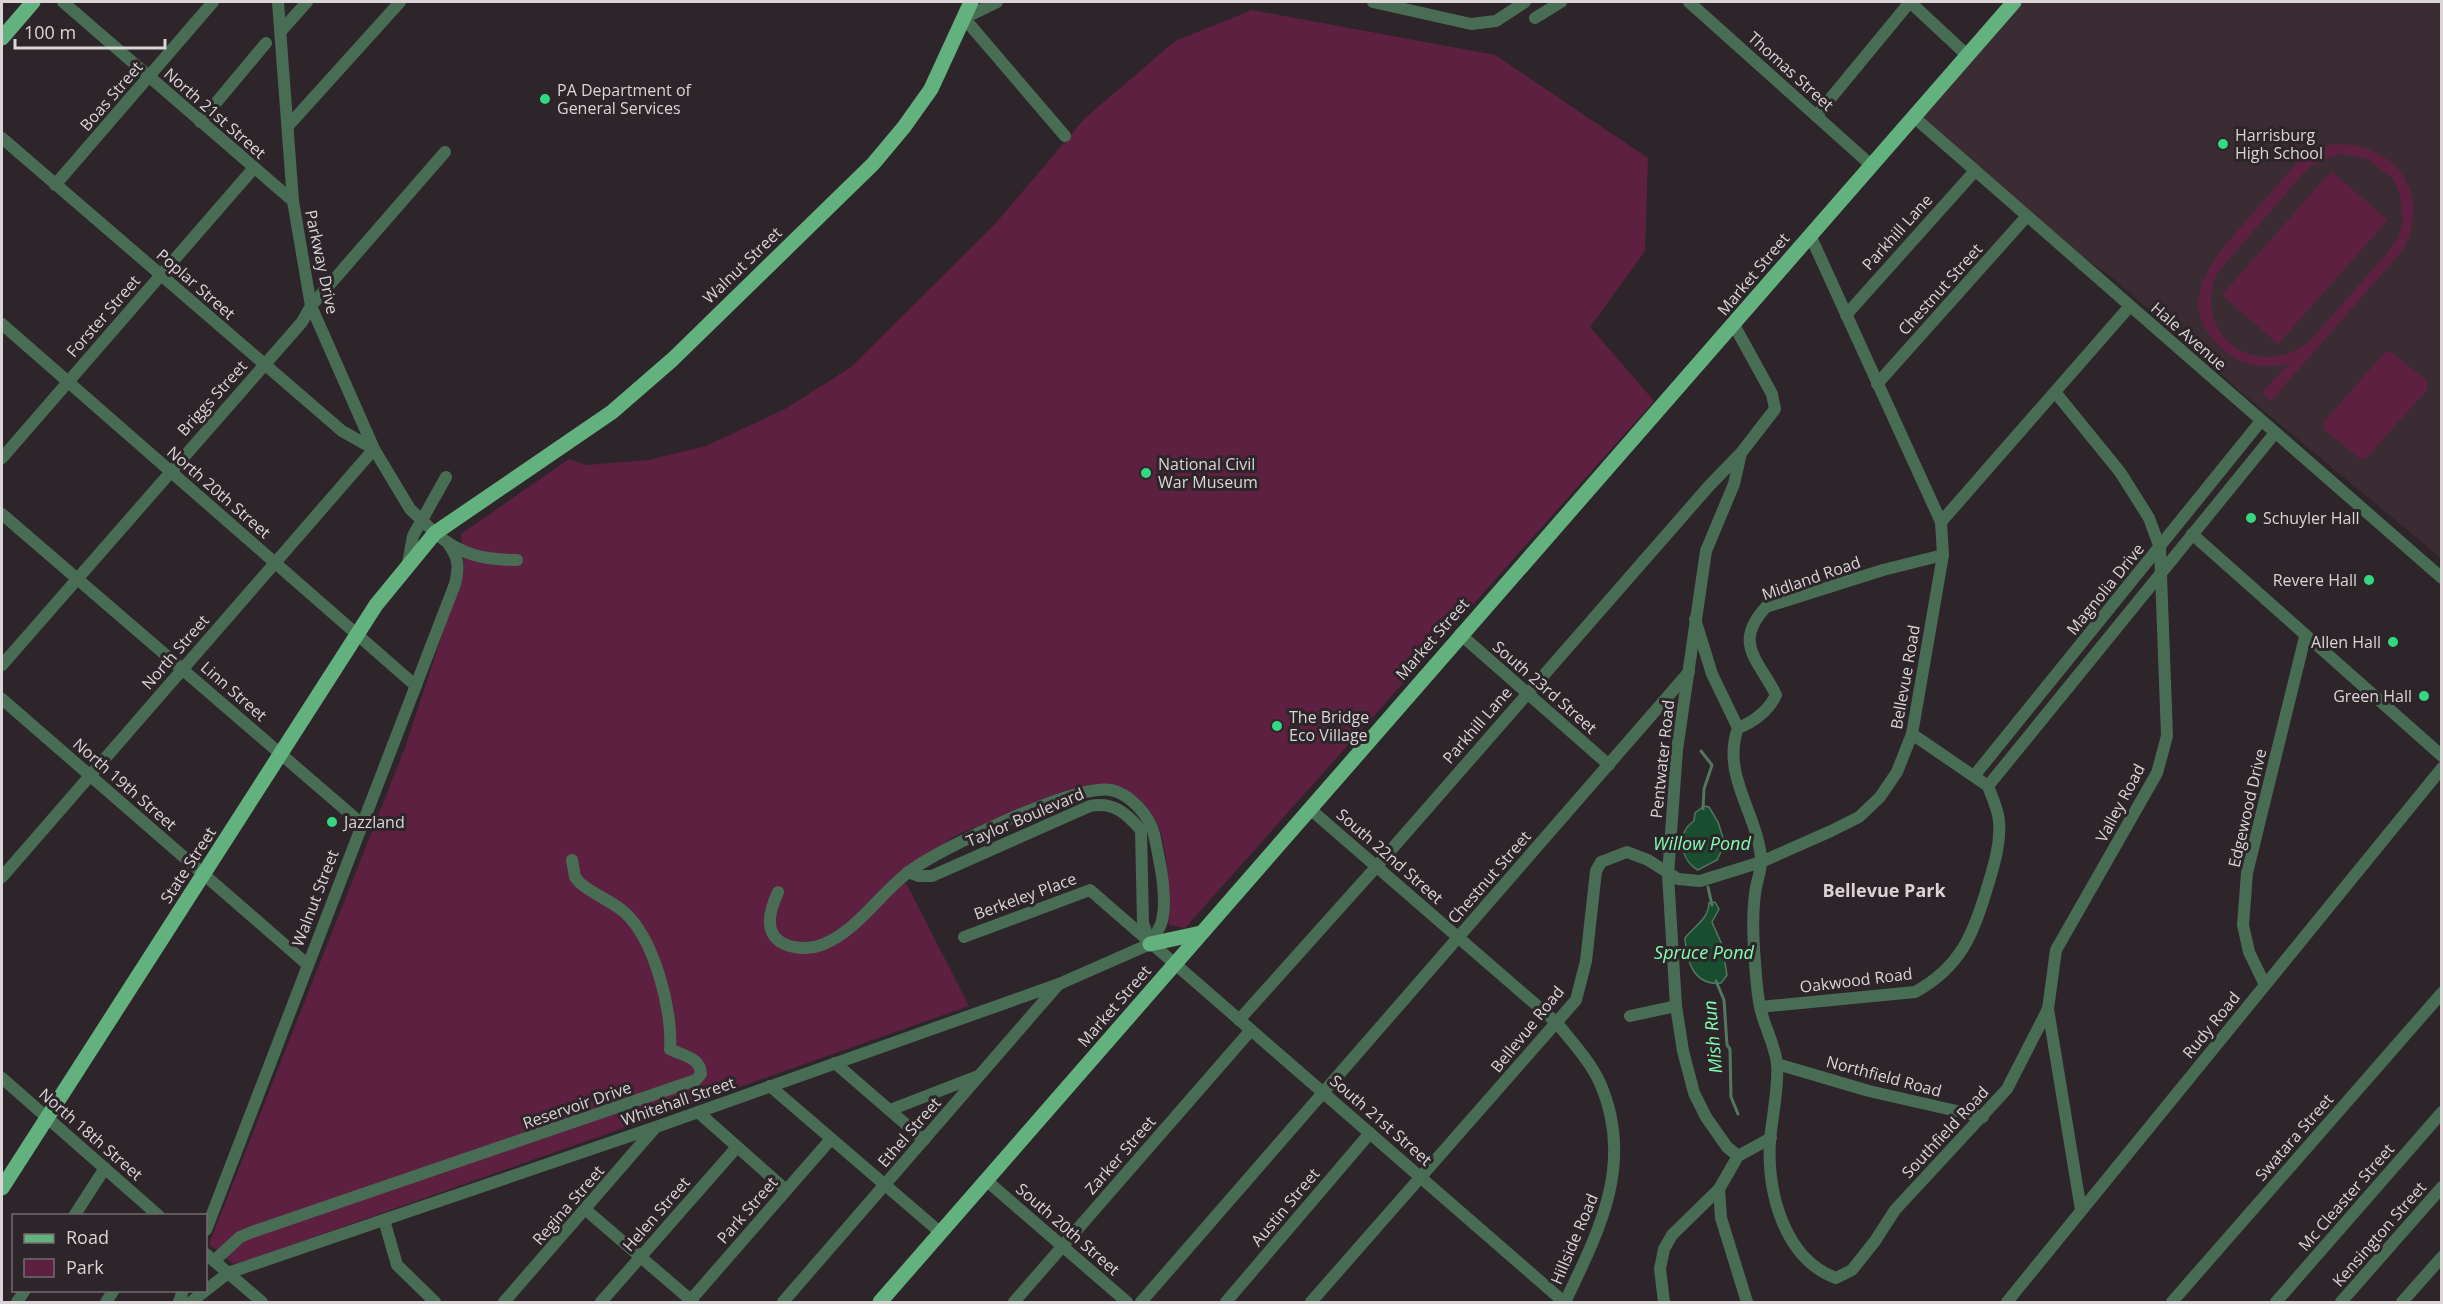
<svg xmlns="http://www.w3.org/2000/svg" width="2443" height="1304" font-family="'Open Sans',sans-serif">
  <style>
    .built { fill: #3a2c32 }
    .green { fill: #5e2041; fill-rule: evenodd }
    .water { fill: #194d2f; stroke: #537661; stroke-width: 1.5 }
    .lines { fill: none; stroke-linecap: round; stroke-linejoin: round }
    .stream { stroke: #537661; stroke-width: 3 }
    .minor { stroke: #486d54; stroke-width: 12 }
    .tertiary { stroke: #486d54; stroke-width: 12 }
    .primary { stroke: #63b17f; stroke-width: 15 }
    .poi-dot { fill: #33d881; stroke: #2d2529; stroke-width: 2 }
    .labels { text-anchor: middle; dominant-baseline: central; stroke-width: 6; stroke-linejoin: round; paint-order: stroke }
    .street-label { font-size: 16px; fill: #dad5d7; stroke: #2d2529 }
    .poi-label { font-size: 16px; fill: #dad5d7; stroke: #2d2529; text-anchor: start }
    .water-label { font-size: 18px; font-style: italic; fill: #81feb0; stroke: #2d2529 }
    .neighbourhood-label { font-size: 18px; font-weight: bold; fill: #ddd2d6; stroke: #2d2529 }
  </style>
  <rect width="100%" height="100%" fill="#2d2529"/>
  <path class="built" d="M 2021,2 L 2441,2 L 2441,558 L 2240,391 L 2114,279 L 2024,214 L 1915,117 Z"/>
  <g class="green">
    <path d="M 1252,10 L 1495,55 L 1648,158 L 1645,251 L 1590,327 L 1654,401 L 1185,928 L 1169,925 C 1167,892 1171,847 1154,818 C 1119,758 1045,797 999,818 C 983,825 963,830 949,840 C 933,851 919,866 904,879 L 969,1006 L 252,1259 L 234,1264 L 209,1244 L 406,745 L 464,568 L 461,534 L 569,459 L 586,465 L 648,460 L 706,446 L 785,409 L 851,367 L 995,224 L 1085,118 L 1175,41 Z"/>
    <path d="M 2333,144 C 2395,142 2433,192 2403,250 L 2271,401 L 2262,393 L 2288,364 C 2263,369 2239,366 2220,347 C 2173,302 2213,260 2245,222 C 2263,202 2281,181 2299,160 L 2309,153 ZM 2342,154 L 2367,159 L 2392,177 L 2400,195 L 2403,221 L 2398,238 L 2387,253 L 2309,342 C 2257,382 2191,336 2217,273 L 2308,168 L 2327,158 Z"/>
    <path d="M 2331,171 L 2388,220 L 2278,344 L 2222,295 Z"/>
    <path d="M 2385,352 L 2392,353 L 2426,380 L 2428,389 L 2366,458 L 2360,459 L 2324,429 L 2324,422 Z"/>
  </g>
  <g class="water">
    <path d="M 1704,806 L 1709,807 L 1718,822 L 1725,844 L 1717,860 L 1698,870 C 1680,860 1676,833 1694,821 L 1695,813 Z"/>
    <path d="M 1715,902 L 1719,909 L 1712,922 L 1722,945 L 1727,975 L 1721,983 C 1694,986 1686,961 1685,938 C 1695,925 1708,920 1709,903 Z"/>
  </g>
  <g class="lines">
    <g class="stream">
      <path d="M 1701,751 L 1712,765 L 1704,789 L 1703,809"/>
      <path d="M 1708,887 L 1712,905"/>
      <path d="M 1716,981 L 1724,1000 L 1727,1045 L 1730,1049 L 1731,1097 L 1738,1114"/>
    </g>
    <g class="minor">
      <path d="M 63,2 L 293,201"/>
      <path d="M 997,2 L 964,18 L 1065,136"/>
      <path d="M 1373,2 L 1471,24 L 1496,21 L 1525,2"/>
      <path d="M 1689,2 L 1871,165"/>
      <path d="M 1910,2 L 1968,56"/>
      <path d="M 1535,18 L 1561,2"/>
      <path d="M 281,31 L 307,2"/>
      <path d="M 1816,116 L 1910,2"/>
      <path d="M 1915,118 L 2442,578"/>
      <path d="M 200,122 L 266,43"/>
      <path d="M 288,126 L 400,2"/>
      <path d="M 2,138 L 342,431 L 374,449 L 2,877"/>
      <path d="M 55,185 L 213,2"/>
      <path d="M 1846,315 L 1974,172"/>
      <path d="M 2,324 L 416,686"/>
      <path d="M 1734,325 L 1772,394 L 1775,409 L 1741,453 L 1734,484 L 1706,551 L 1677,750 L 1668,875 L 1676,1006 L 1683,1051 L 1694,1093 L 1706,1117 L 1727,1147 L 1738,1156"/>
      <path d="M 1877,384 L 2027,216"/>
      <path d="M 2055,392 L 2120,472 L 2149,518 L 2160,548 L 2167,736 L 2157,773 L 2056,950 L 2048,1009 L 2081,1210"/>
      <path d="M 2,458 L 253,169"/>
      <path d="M 2,514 L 362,824"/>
      <path d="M 1941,522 L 2130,306"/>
      <path d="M 435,533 C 461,555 484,560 517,560"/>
      <path d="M 2192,534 L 2442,756"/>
      <path d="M 408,563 L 413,536 L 446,477"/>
      <path d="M 1695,619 L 1712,674 L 1738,728 C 1721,774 1757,813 1761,858 C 1762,870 1756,882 1755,894 C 1752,917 1753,939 1755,962 C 1756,977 1757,993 1760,1007 C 1764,1026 1775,1045 1777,1064 C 1779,1088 1772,1116 1770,1141 C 1767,1192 1784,1259 1836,1278 L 1852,1270 L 1875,1241 L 1895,1210 L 2007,1089 L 2048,1009"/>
      <path d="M 1460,634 L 1609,765"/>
      <path d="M 2,665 L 302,322 L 311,306 L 445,152"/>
      <path d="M 2,699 L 308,965"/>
      <path d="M 1738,728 C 1754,722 1769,710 1776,695 C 1759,660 1732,644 1766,607 L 1883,570 L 1943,555"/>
      <path d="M 1974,776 L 2261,421"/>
      <path d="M 1988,786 L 2275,433"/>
      <path d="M 1310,809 L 1557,1023 C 1572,1042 1590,1061 1600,1083 C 1635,1163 1599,1231 1565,1302"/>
      <path d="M 908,872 L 919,876 L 932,876 L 1090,806 C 1113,801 1126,813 1141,830 L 1143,923 L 1150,943"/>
      <path d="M 778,892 C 774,901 769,913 770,923 C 771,949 806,952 824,944 C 859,929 881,892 910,871 C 941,848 1075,783 1111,790 C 1130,794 1149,815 1154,834 C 1159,858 1169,900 1161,924 C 1158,931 1154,937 1150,944"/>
      <path d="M 964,937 L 1090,890 L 1564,1302"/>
      <path d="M 2265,985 L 2249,952 L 2243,925 L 2247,873 L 2305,637"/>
      <path d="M 1760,1007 L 1915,992 C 1961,967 1974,933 1988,885 C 1994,865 2001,843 1999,821 C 1998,809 1992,797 1988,786 L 1912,734"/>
      <path d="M 1630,1016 L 1676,1006"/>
      <path d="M 1239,1020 L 1377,866 L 1709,486 L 1739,455"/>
      <path d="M 835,1063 L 924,1140"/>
      <path d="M 1777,1064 L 1869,1091 L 1983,1117"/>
      <path d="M 2,1078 L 159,1216"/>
      <path d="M 770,1086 L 941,1233"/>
      <path d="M 890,1110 L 978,1076"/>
      <path d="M 698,1112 L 786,1190"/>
      <path d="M 987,1181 L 1127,1302"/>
      <path d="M 1719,1189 L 1721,1218 L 1747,1302"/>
      <path d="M 586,1210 L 693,1302"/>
      <path d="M 74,1216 L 105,1168"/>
      <path d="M 384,1220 L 397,1265 L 435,1302"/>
      <path d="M 206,1230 L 455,584 C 459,568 459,558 449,545"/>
      <path d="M 206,1254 L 262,1302"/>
      <path d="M 214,1261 L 240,1237 L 252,1232 L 696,1080 L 701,1074 C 700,1057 683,1056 670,1049 C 673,1011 654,937 623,911 C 609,900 593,894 580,883 L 575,877 L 572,860"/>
      <path d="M 17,1302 L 25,1290"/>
      <path d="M 106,1302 L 114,1290"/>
      <path d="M 179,1302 L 183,1290"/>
      <path d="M 191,1302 L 228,1273 L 656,1127 L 1059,984 L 1150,944"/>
      <path d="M 504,1302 L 654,1129"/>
      <path d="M 601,1302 L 737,1147"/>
      <path d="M 689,1302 L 831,1139"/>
      <path d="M 783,1302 L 1057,986"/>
      <path d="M 1014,1302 L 1251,1030"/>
      <path d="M 1141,1302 L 1689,672"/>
      <path d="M 1226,1302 L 1370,1133"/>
      <path d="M 1311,1302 L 1576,1000 L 1586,961 L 1596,871 L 1601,862 L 1627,852 L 1648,860 L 1678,879 L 1700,881 L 1761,862 L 1831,831 L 1859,817 L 1880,797 L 1897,772 L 1912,734 L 1943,555 L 1941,522 L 1810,235"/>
      <path d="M 1664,1302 L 1660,1269 L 1664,1249 L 1672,1235 L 1719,1189 L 1738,1156 L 1771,1138"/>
      <path d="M 2007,1302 L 2442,768"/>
      <path d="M 2172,1302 L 2442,993"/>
      <path d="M 2276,1302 L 2442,1112"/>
      <path d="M 2341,1302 L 2442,1187"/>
      <path d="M 2402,1302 L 2442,1257"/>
    </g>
    <path class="tertiary" d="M 278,2 L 293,201 L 311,306 L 374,449 L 410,509 L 435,533"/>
    <g class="primary">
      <path d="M 2,38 L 33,2"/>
      <path d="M 1150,944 L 1201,933"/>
      <path d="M 2,1188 L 376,605 L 435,533 L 612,412 L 673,359 L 873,164 L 904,127 L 931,89 L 971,2"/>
      <path d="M 880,1302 L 2014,2"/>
    </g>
  </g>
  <g class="poi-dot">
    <circle cx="545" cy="99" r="6"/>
    <circle cx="2223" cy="144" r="6"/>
    <circle cx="1146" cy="473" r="6"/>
    <circle cx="2251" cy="518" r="6"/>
    <circle cx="2369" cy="580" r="6"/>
    <circle cx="2393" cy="642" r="6"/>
    <circle cx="2424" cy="696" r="6"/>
    <circle cx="1277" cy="726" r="6"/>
    <circle cx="332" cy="822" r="6"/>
  </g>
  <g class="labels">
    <g class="street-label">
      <text transform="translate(1791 71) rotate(42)">Thomas Street</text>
      <text transform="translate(111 96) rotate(-49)">Boas Street</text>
      <text transform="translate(215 113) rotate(41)">North 21st Street</text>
      <text transform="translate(1897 232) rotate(-48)">Parkhill Lane</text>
      <text transform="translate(322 262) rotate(78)">Parkway Drive</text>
      <text transform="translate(742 265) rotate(-44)">Walnut Street</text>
      <text transform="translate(1753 274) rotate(-50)">Market Street</text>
      <text transform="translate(196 284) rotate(41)">Poplar Street</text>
      <text transform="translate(1940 289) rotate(-48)">Chestnut Street</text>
      <text transform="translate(103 316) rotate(-49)">Forster Street</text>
      <text transform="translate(2189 336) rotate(41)">Hale Avenue</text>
      <text transform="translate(212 398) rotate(-48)">Briggs Street</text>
      <text transform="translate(219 492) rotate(41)">North 20th Street</text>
      <text transform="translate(1811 578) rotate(-19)">Midland Road</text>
      <text transform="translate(2105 589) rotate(-51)">Magnolia Drive</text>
      <text transform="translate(1432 639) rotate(-49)">Market Street</text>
      <text transform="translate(175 652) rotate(-49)">North Street</text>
      <text transform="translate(1905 677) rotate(-80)">Bellevue Road</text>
      <text transform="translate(1545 687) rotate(41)">South 23rd Street</text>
      <text transform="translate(234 691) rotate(41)">Linn Street</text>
      <text transform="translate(1477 725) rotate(-49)">Parkhill Lane</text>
      <text transform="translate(1662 759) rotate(-84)">Pentwater Road</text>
      <text transform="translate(125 784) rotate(41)">North 19th Street</text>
      <text transform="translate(2120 803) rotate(-62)">Valley Road</text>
      <text transform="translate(2247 808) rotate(-77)">Edgewood Drive</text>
      <text transform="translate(1025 817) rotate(-23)">Taylor Boulevard</text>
      <text transform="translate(1390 856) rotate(41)">South 22nd Street</text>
      <text transform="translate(188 865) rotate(-57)">State Street</text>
      <text transform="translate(1489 877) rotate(-49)">Chestnut Street</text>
      <text transform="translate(1025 896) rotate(-20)">Berkeley Place</text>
      <text transform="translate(315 898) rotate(-69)">Walnut Street</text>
      <text transform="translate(1856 980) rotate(-7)">Oakwood Road</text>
      <text transform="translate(1114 1006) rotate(-49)">Market Street</text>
      <text transform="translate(2211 1025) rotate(-51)">Rudy Road</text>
      <text transform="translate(1527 1029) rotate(-51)">Bellevue Road</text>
      <text transform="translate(1884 1076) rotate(15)">Northfield Road</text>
      <text transform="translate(678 1101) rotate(-19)">Whitehall Street</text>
      <text transform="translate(577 1105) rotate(-19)">Reservoir Drive</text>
      <text transform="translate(1381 1120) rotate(41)">South 21st Street</text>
      <text transform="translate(909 1132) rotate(-49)">Ethel Street</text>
      <text transform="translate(1945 1132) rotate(-47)">Southfield Road</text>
      <text transform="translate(91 1134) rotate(41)">North 18th Street</text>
      <text transform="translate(2294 1137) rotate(-49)">Swatara Street</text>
      <text transform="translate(1120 1155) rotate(-49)">Zarker Street</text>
      <text transform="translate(2346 1197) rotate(-49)">Mc Cleaster Street</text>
      <text transform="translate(568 1205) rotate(-49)">Regina Street</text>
      <text transform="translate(1285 1207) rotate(-50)">Austin Street</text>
      <text transform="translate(747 1210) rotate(-49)">Park Street</text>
      <text transform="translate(656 1214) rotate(-49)">Helen Street</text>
      <text transform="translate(1068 1229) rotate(41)">South 20th Street</text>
      <text transform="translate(2379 1234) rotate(-49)">Kensington Street</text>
      <text transform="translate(1574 1239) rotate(-67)">Hillside Road</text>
    </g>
    <g class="poi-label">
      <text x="557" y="90">PA Department of<tspan x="557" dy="18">General Services</tspan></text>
      <text x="2235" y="135">Harrisburg<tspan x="2235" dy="18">High School</tspan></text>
      <text x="1158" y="464">National Civil<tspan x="1158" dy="18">War Museum</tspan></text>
      <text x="2263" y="518">Schuyler Hall</text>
      <text x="2357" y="580" text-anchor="end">Revere Hall</text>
      <text x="2381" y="642" text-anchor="end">Allen Hall</text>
      <text x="2412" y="696" text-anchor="end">Green Hall</text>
      <text x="1289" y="717">The Bridge<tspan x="1289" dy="18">Eco Village</tspan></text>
      <text x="344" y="822">Jazzland</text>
    </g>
    <g class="water-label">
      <text x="1702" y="843">Willow Pond</text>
      <text x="1704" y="952">Spruce Pond</text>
      <text transform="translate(1712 1037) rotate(-95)">Mish Run</text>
    </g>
    <g class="neighbourhood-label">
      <text x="1884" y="890">Bellevue Park</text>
    </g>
  </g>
  <rect width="2443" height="1304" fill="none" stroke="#dad5d7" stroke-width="6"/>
  <rect x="12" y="1214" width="195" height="78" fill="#2d2529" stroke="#726b6f" stroke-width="1.5"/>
  <rect x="24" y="1234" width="30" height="9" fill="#63b17f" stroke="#726b6f" stroke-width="1.5"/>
  <text x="66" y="1244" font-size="18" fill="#dad5d7">Road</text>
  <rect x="24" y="1259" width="30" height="18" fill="#5e2041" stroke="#726b6f" stroke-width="1.5"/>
  <text x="66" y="1274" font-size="18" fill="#dad5d7">Park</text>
  <path d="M15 39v9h150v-9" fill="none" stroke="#dad5d7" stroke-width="3"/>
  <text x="24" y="39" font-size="18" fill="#dad5d7" stroke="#2d2529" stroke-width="4.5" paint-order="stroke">100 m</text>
</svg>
